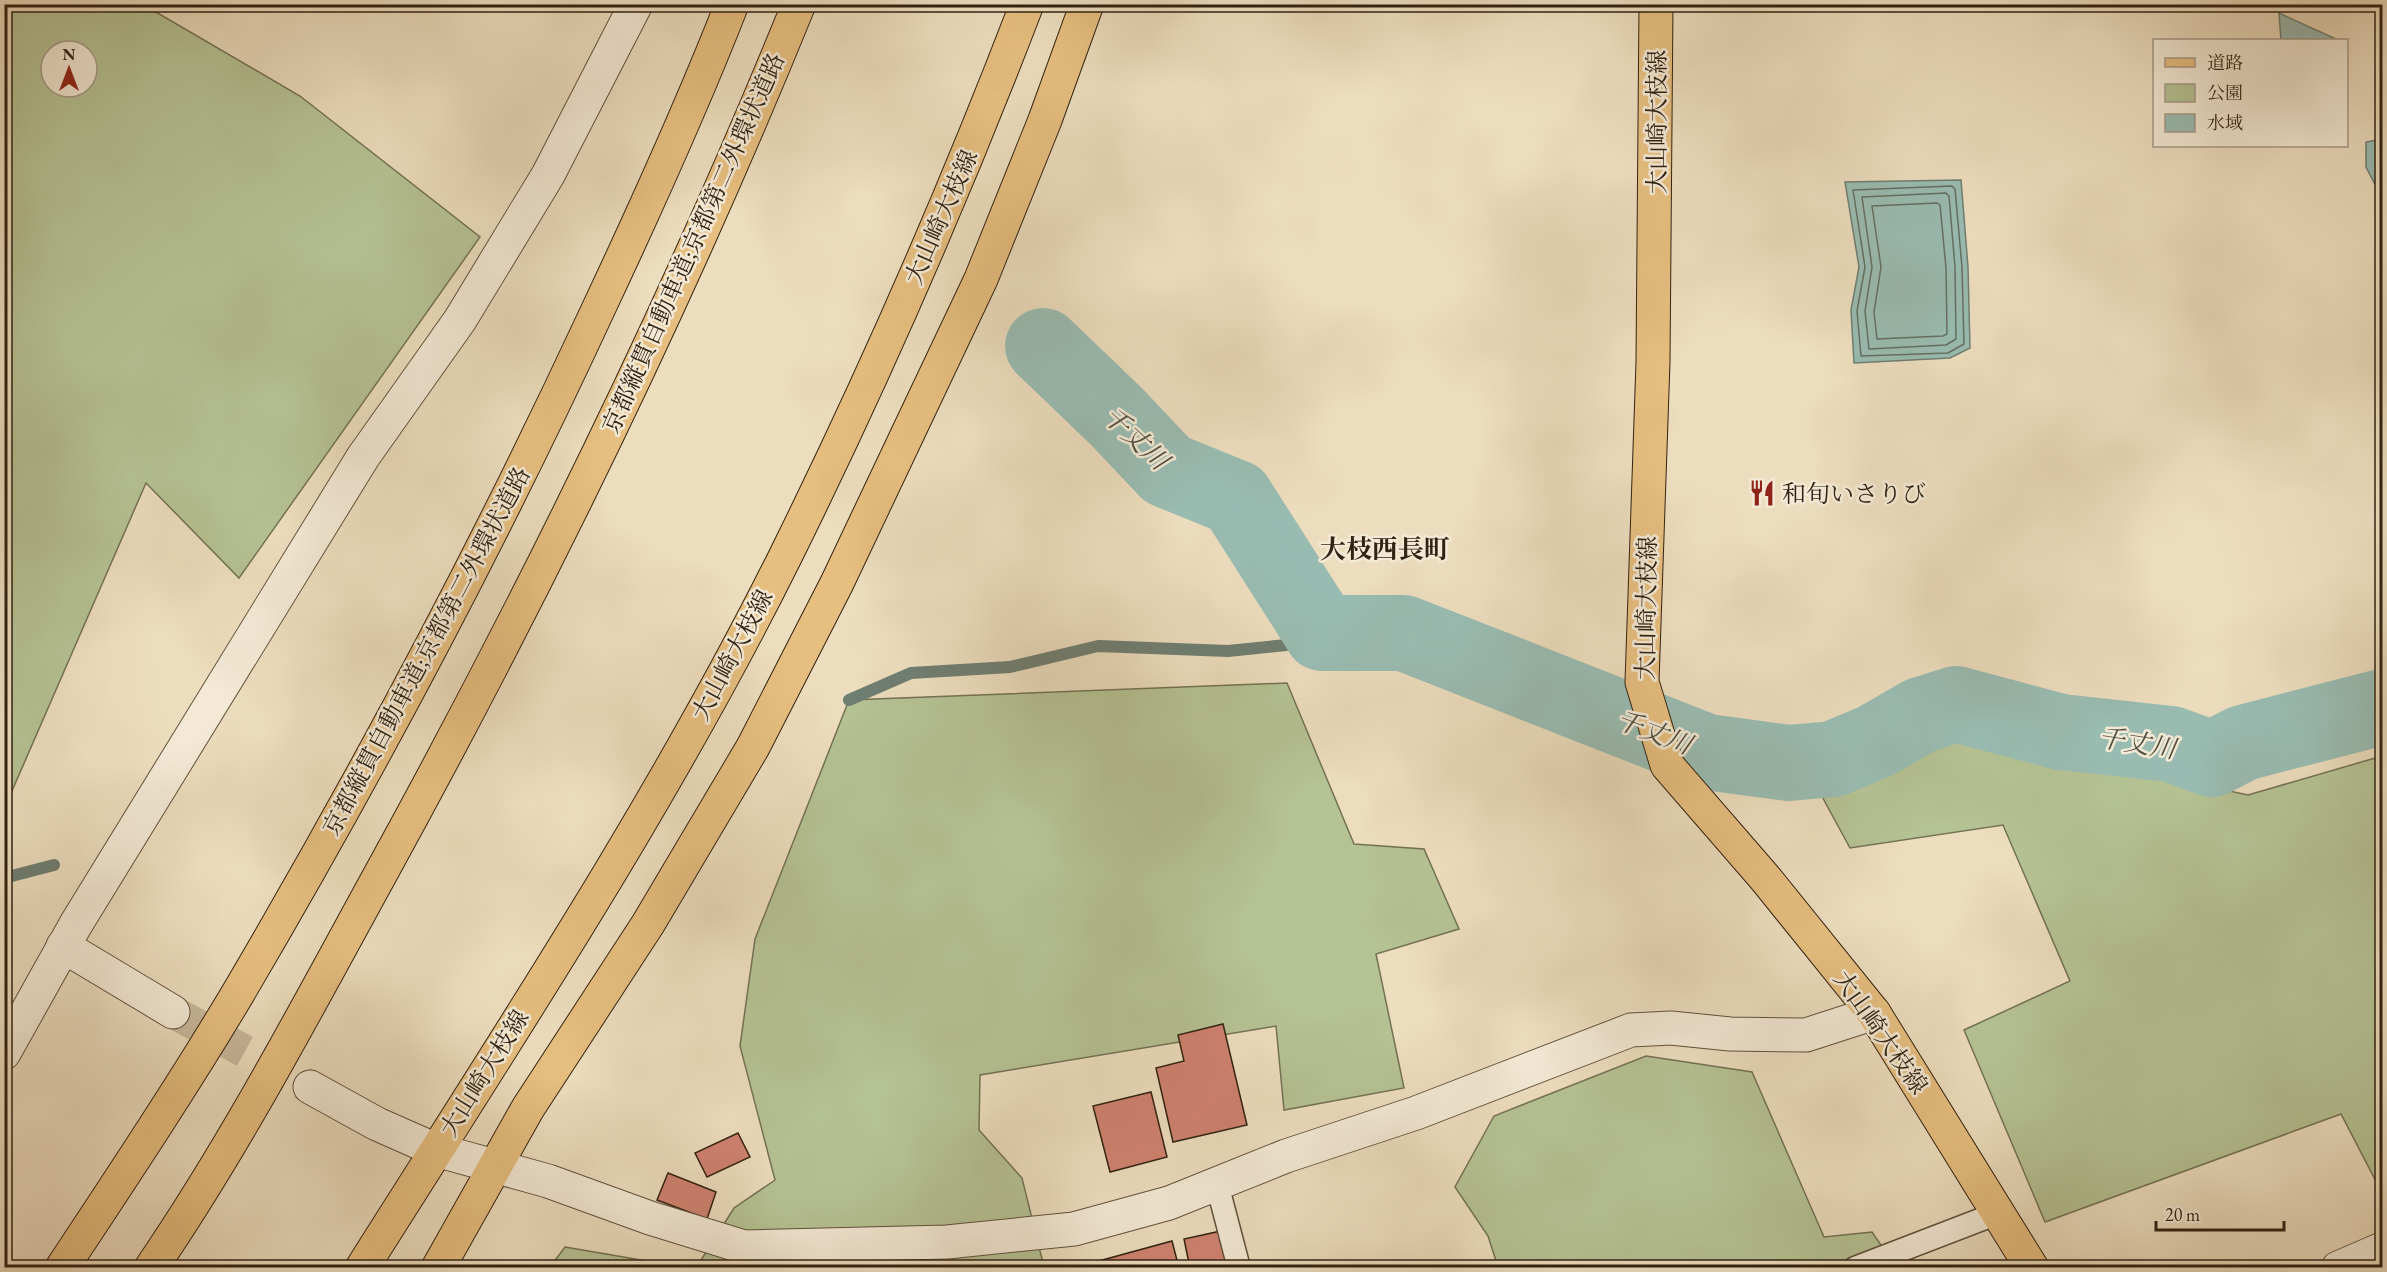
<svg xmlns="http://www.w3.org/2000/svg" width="2387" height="1272" font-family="'EB Garamond','Noto Serif JP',serif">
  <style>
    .green { fill: #b5c294; stroke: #737253; stroke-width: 1.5; fill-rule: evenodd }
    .water { fill: #99bcb2; stroke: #6f7e72; stroke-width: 1.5 }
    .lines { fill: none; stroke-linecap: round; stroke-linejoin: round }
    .shore { stroke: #656f62; stroke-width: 1.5 }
    .stream { stroke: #6f7e72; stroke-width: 12 }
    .river { stroke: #99bcb2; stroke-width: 76 }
    .building { fill: #cf8270; stroke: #312212; stroke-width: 1.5 }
    .street-tunnel { stroke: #c7b89c; stroke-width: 33; stroke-dasharray: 33 16; stroke-linecap: butt }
    .lane-casing { stroke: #60513d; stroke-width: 25 }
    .street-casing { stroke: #60513d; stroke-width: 35 }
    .primary-casing { stroke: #312212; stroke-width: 35 }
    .highway-casing { stroke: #312212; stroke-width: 35 }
    .lane { stroke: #f3e9d5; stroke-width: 22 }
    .street { stroke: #f3e9d5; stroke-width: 33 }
    .primary { stroke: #e6be7f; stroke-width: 33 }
    .highway { stroke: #e6be7f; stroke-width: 33 }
    .labels { text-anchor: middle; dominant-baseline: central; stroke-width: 5; stroke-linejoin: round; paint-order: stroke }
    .street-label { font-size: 24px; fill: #312212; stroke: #f3e9d5 }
    .poi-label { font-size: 24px; fill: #312212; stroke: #f3e9d5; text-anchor: start }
    .water-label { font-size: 26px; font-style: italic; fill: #505042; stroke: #f3e9d5 }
    .neighbourhood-label { font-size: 26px; font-weight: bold; fill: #312212; stroke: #f3e9d5 }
  </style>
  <rect width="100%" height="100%" fill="#ecddbe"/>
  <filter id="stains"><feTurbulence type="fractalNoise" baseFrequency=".00333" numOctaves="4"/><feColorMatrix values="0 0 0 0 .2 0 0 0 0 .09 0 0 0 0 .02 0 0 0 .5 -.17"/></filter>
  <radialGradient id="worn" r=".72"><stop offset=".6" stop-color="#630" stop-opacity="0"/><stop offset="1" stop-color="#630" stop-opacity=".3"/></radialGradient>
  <g class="green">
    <path d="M 5,4 L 144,5 L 300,96 L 480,237 L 239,578 L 146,483 L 5,807 ZM 51,51 L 87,51 L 87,87 L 51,87 Z"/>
    <path d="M 1287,683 L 1354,844 L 1424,849 L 1459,929 L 1376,954 L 1404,1088 L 1284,1110 L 1276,1026 L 980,1075 L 979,1130 L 1022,1178 L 1044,1267 L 696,1268 L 734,1208 L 775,1180 L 740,1046 L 755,939 L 849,700 Z"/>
    <path d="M 1950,732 L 2248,795 L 2382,756 L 2382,1193 L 2341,1114 L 2045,1222 L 1964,1030 L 2070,981 L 2003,825 L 1850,848 L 1818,789 Z"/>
    <path d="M 1646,1056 L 1752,1072 L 1824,1237 L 1872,1232 L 1896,1267 L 1498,1267 L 1488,1236 L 1455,1187 L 1494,1116 Z"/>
    <path d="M 565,1247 L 682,1267 L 550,1267 Z"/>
  </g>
  <g class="water">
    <path d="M 2279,13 L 2338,40 L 2281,40 Z"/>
    <path d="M 2382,139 L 2382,198 L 2366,167 L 2366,142 Z"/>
    <path d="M 1961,180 L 1968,267 L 1970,348 L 1950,358 L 1854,363 L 1851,310 L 1859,267 L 1845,182 Z"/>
  </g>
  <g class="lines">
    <g class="shore">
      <path d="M 1952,186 L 1955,189 L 1962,267 L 1964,344 L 1948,353 L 1861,356 L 1857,311 L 1865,267 L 1853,190 Z"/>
      <path d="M 1946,193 L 1949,196 L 1955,267 L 1956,339 L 1946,345 L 1869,349 L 1865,311 L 1872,267 L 1862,197 Z"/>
      <path d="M 1937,203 L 1940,205 L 1946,268 L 1947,334 L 1943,336 L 1877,339 L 1874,312 L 1881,267 L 1872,206 Z"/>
    </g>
    <g class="stream">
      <path d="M 849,700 L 911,673 L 1010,667 L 1098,646 L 1228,651 L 1286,645 L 1322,633"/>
      <path d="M 4,878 L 54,865"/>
    </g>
    <path class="river" d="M 1043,346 L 1117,417 L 1167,470 L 1236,498 L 1322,633 L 1404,633 L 1707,752 L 1789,763 L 1833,759 L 1876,741 L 1921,715 L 1956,704 L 2061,732 L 2171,744 L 2212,759 L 2243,743 L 2382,707"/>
  </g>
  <g class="building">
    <path d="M 1223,1024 L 1247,1125 L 1173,1142 L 1156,1068 L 1184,1061 L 1178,1035 Z"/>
    <path d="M 1151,1092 L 1167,1157 L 1110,1172 L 1093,1106 Z"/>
    <path d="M 738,1133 L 750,1157 L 707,1177 L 695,1153 Z"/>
    <path d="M 668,1173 L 716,1192 L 707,1219 L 657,1200 Z"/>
    <path d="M 1221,1231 L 1230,1268 L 1190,1268 L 1184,1239 Z"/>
    <path d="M 1172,1241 L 1179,1268 L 1073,1268 Z"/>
  </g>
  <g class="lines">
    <path class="street-tunnel" d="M 173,1012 L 310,1087"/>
    <g class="lane-casing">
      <g id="lane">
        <path d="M 1217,1184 L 1239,1268"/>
        <path d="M 1855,1268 L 1998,1213"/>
      </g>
    </g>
    <g class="street-casing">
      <g id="street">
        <path d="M 63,946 L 173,1012"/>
        <path d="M 4,1053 L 76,924 L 363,457 L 460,320 L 548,175 L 636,4"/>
        <path d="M 310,1087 L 377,1124 L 436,1150 L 548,1181 L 650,1218 L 744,1247 L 947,1242 L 1074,1229 L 1169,1203 L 1286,1156 L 1416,1113 L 1631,1030 L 1671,1028 L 1730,1034 L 1806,1035 L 1874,1013"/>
        <path d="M 2338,1268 L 2382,1249"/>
      </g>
    </g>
    <g class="primary-casing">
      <g id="primary">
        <path d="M 1656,4 L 1653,362 L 1642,682 L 1667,765 L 1765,878 L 1874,1013 L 2032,1268"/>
        <path d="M 362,1268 C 509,1035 662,804 785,557 C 874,377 955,192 1027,4"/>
        <path d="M 438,1268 L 528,1108 L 648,924 L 753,747 L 837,583 L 981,279 L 1045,120 L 1087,4"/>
      </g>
    </g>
    <g class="highway-casing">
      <g id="highway">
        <path d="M 62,1268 C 122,1177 182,1087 237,995 C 367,774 488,547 596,314 C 644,212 691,109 732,4"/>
        <path d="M 151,1268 C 237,1142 308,1006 381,873 C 536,591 678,302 799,4"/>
      </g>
    </g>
    <use href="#lane" class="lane"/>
    <use href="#street" class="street"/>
    <use href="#primary" class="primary"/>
    <use href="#highway" class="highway"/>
  </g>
  <defs>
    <g id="restaurant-bare" transform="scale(2.07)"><path d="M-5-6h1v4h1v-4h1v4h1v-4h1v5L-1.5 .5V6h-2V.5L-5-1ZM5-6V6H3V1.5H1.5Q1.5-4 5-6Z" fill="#8f2418" stroke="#f3e9d5" stroke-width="2.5" paint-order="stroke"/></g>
  </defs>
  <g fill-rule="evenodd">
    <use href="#restaurant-bare" x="1762" y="493"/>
  </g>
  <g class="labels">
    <g class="street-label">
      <text transform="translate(1656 122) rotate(-90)">大山崎大枝線</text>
      <text transform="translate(941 217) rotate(-66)">大山崎大枝線</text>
      <text transform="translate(693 243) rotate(-66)">京都縦貫自動車道;京都第二外環状道路</text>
      <text transform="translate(1646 608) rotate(-89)">大山崎大枝線</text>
      <text transform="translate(426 651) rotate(-62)">京都縦貫自動車道;京都第二外環状道路</text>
      <text transform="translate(732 655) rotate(-62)">大山崎大枝線</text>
      <text transform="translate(1881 1032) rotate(55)">大山崎大枝線</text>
      <text transform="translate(484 1073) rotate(-58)">大山崎大枝線</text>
    </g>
    <g class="poi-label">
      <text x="1782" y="493">和旬いさりび</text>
    </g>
    <g class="water-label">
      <text transform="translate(1136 438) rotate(43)">千丈川</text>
      <text transform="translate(1654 732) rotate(21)">千丈川</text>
      <text transform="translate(2137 743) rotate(9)">千丈川</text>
    </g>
    <g class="neighbourhood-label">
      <text x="1385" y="549">大枝西長町</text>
    </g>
  </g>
  <rect width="2387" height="1272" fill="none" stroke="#ecddbe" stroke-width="24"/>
  <rect x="6" y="6" width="2375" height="1260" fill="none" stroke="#312212" stroke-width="3"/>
  <rect x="12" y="12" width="2363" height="1248" fill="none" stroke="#312212" stroke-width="1.5"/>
  <rect x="2153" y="39" width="195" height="108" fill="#f3e9d5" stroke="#a59987" stroke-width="1.5"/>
  <rect x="2165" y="58" width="30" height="9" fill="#e6be7f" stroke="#a59987" stroke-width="1.5"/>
  <text x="2207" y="69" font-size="18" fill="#312212">道路</text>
  <rect x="2165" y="84" width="30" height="18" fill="#b5c294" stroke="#a59987" stroke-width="1.5"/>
  <text x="2207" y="99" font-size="18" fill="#312212">公園</text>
  <rect x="2165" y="114" width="30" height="18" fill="#99bcb2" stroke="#a59987" stroke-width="1.5"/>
  <text x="2207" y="129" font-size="18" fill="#312212">水域</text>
  <g transform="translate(69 69)"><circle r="28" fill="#f3e9d5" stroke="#a59987" stroke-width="1.5"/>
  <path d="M0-4.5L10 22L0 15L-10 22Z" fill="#8f2418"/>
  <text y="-9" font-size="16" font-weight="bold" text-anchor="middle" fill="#312212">N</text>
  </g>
  <path d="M2156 1221v9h128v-9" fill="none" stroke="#312212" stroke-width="3"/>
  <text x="2165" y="1221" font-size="18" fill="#312212" stroke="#f3e9d5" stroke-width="4.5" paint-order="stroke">20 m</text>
  <rect width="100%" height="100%" filter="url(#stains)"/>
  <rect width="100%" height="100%" fill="url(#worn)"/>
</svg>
